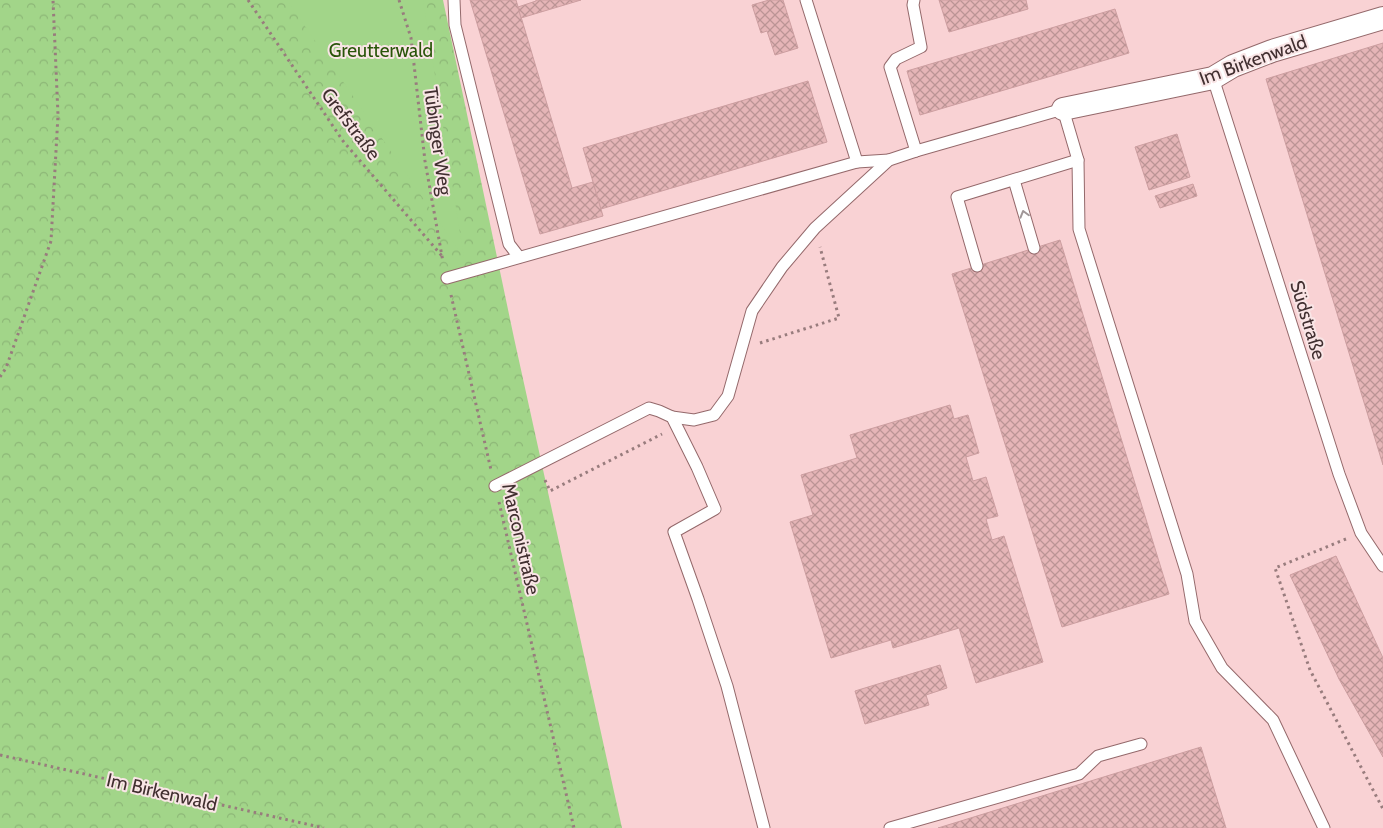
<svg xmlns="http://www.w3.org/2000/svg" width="1383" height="828" font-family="Cabin,sans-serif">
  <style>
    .forest { fill: url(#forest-crowns) }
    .park { fill: #a2d589 }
    .building { fill: url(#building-cross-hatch); stroke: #cc9ea0 }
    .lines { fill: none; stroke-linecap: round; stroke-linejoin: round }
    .lane-casing { stroke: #94696b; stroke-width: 13 }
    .street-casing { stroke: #94696b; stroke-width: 24 }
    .path { stroke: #987c7d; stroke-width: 3; stroke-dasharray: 2.5 4; stroke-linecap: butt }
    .lane { stroke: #fff; stroke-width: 11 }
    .street { stroke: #fff; stroke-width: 22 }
    .oneway { stroke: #a09798 }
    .labels { text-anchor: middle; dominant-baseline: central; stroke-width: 4; stroke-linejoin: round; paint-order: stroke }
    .park-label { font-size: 19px; fill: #295509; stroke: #f9e5e6 }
    .street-label { font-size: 19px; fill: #412f30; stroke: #f9e5e6 }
  </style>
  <defs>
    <pattern id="forest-crowns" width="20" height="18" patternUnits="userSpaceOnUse" patternTransform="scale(1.25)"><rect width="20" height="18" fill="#a2d589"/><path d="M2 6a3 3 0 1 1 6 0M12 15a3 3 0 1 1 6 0" fill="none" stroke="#8db777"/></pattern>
    <pattern id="building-cross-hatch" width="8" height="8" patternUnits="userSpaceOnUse" patternTransform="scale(1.25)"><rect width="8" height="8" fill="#e5b5b7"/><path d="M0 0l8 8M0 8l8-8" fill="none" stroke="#bb9495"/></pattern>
  </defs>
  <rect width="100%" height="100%" fill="#f9d2d4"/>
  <path class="forest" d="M 0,0 L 443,0 L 514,338 L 622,828 L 0,828 Z"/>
  <path class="park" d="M 287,0 L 423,0 L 464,258 Z"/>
  <g class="building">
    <path d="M 470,0 L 516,0 L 572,188 L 593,182 L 603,216 L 540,234 Z"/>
    <path d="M 536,0 L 581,0 L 521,18 L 518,7 L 536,1 Z"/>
    <path d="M 769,0 L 783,0 L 798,48 L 775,55 L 767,31 L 761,33 L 752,5 Z"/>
    <path d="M 939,0 L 1026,0 L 1028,9 L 949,32 Z"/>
    <path d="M 1115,9 L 1129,53 L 920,115 L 907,71 Z"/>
    <path d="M 1383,43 L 1383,465 L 1266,79 Z"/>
    <path d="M 808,81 L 827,142 L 601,209 L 583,148 Z"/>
    <path d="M 1177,134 L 1190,177 L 1149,190 L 1135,147 Z"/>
    <path d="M 1193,184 L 1197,196 L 1160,208 L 1155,196 Z"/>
    <path d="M 1060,240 L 1169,594 L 1062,627 L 952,274 Z"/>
    <path d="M 950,405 L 954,419 L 968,415 L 979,453 L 966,457 L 973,481 L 986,477 L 998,516 L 986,519 L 992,540 L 1004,536 L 1043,662 L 976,683 L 959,628 L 893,648 L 891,640 L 831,658 L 790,522 L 813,515 L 801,475 L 857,458 L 850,435 Z"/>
    <path d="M 1336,556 L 1383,658 L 1383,757 L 1339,679 L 1290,575 Z"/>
    <path d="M 940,665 L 947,688 L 926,695 L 929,705 L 865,724 L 855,691 Z"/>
    <path d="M 1201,747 L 1226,828 L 938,828 Z"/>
  </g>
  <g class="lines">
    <g class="lane-casing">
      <g id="lane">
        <path d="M 454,0 L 455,25 L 509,244 L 519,257"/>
        <path d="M 806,0 L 857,162"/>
        <path d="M 914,0 L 913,5 L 921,47 L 896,59 L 890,67 L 916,151"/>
        <path d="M 1213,78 L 1339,474 L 1361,533 L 1383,566"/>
        <path d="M 1014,180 L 1034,248"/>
        <path d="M 977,266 L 957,197 L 1078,160"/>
        <path d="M 447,278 L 857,162 L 889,160"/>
        <path d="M 672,417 L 694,420 L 714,415 L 728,396 L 752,311 L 782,267 L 815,228 L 889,160 L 916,151 L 1063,109 L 1078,160 L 1079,229 L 1187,574 L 1195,621 L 1222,668 L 1273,720 L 1324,828"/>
        <path d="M 495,486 L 649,408 L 659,411 L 672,417 L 697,467 L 715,509 L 674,532 L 698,599 L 727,686 L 764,828"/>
        <path d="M 890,828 L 1079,774 L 1098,756 L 1141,744"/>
      </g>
    </g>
    <g class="street-casing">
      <path id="street" d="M 1063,109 L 1213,78 L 1233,66 L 1272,51 L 1383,18"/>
    </g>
    <g class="path">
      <path d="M 248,0 L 343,141 L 442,256"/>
      <path d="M 399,0 L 411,38 L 425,161 L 443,262"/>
      <path d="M 451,295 L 491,470"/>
      <path d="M 760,343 L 839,318 L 820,247"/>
      <path d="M 0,377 L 6,368 L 51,241 L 58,115 L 53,0"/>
      <path d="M 545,480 L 550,491 L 662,434"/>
      <path d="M 499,502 L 574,828"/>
      <path d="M 1346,539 L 1275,568 L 1310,670 L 1383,809"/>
      <path d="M 0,755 L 324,828"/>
    </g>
    <use href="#lane" class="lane"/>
    <use href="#street" class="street"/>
  </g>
  <defs><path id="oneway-chevron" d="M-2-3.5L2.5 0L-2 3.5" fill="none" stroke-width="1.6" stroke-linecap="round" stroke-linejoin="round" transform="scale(1.25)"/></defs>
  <use class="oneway" href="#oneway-chevron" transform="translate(1024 214) rotate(-106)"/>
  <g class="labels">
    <g class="park-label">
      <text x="381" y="50">Greutterwald</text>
    </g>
    <g class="street-label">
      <text transform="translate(1253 60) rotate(-20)">Im Birkenwald</text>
      <text transform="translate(351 124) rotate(53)">Grefstraße</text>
      <text transform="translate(438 141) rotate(82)">Tübinger Weg</text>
      <text transform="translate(1308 320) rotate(73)">Südstraße</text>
      <text transform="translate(521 539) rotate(77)">Marconistraße</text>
      <text transform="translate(162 792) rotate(13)">Im Birkenwald</text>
    </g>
  </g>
</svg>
